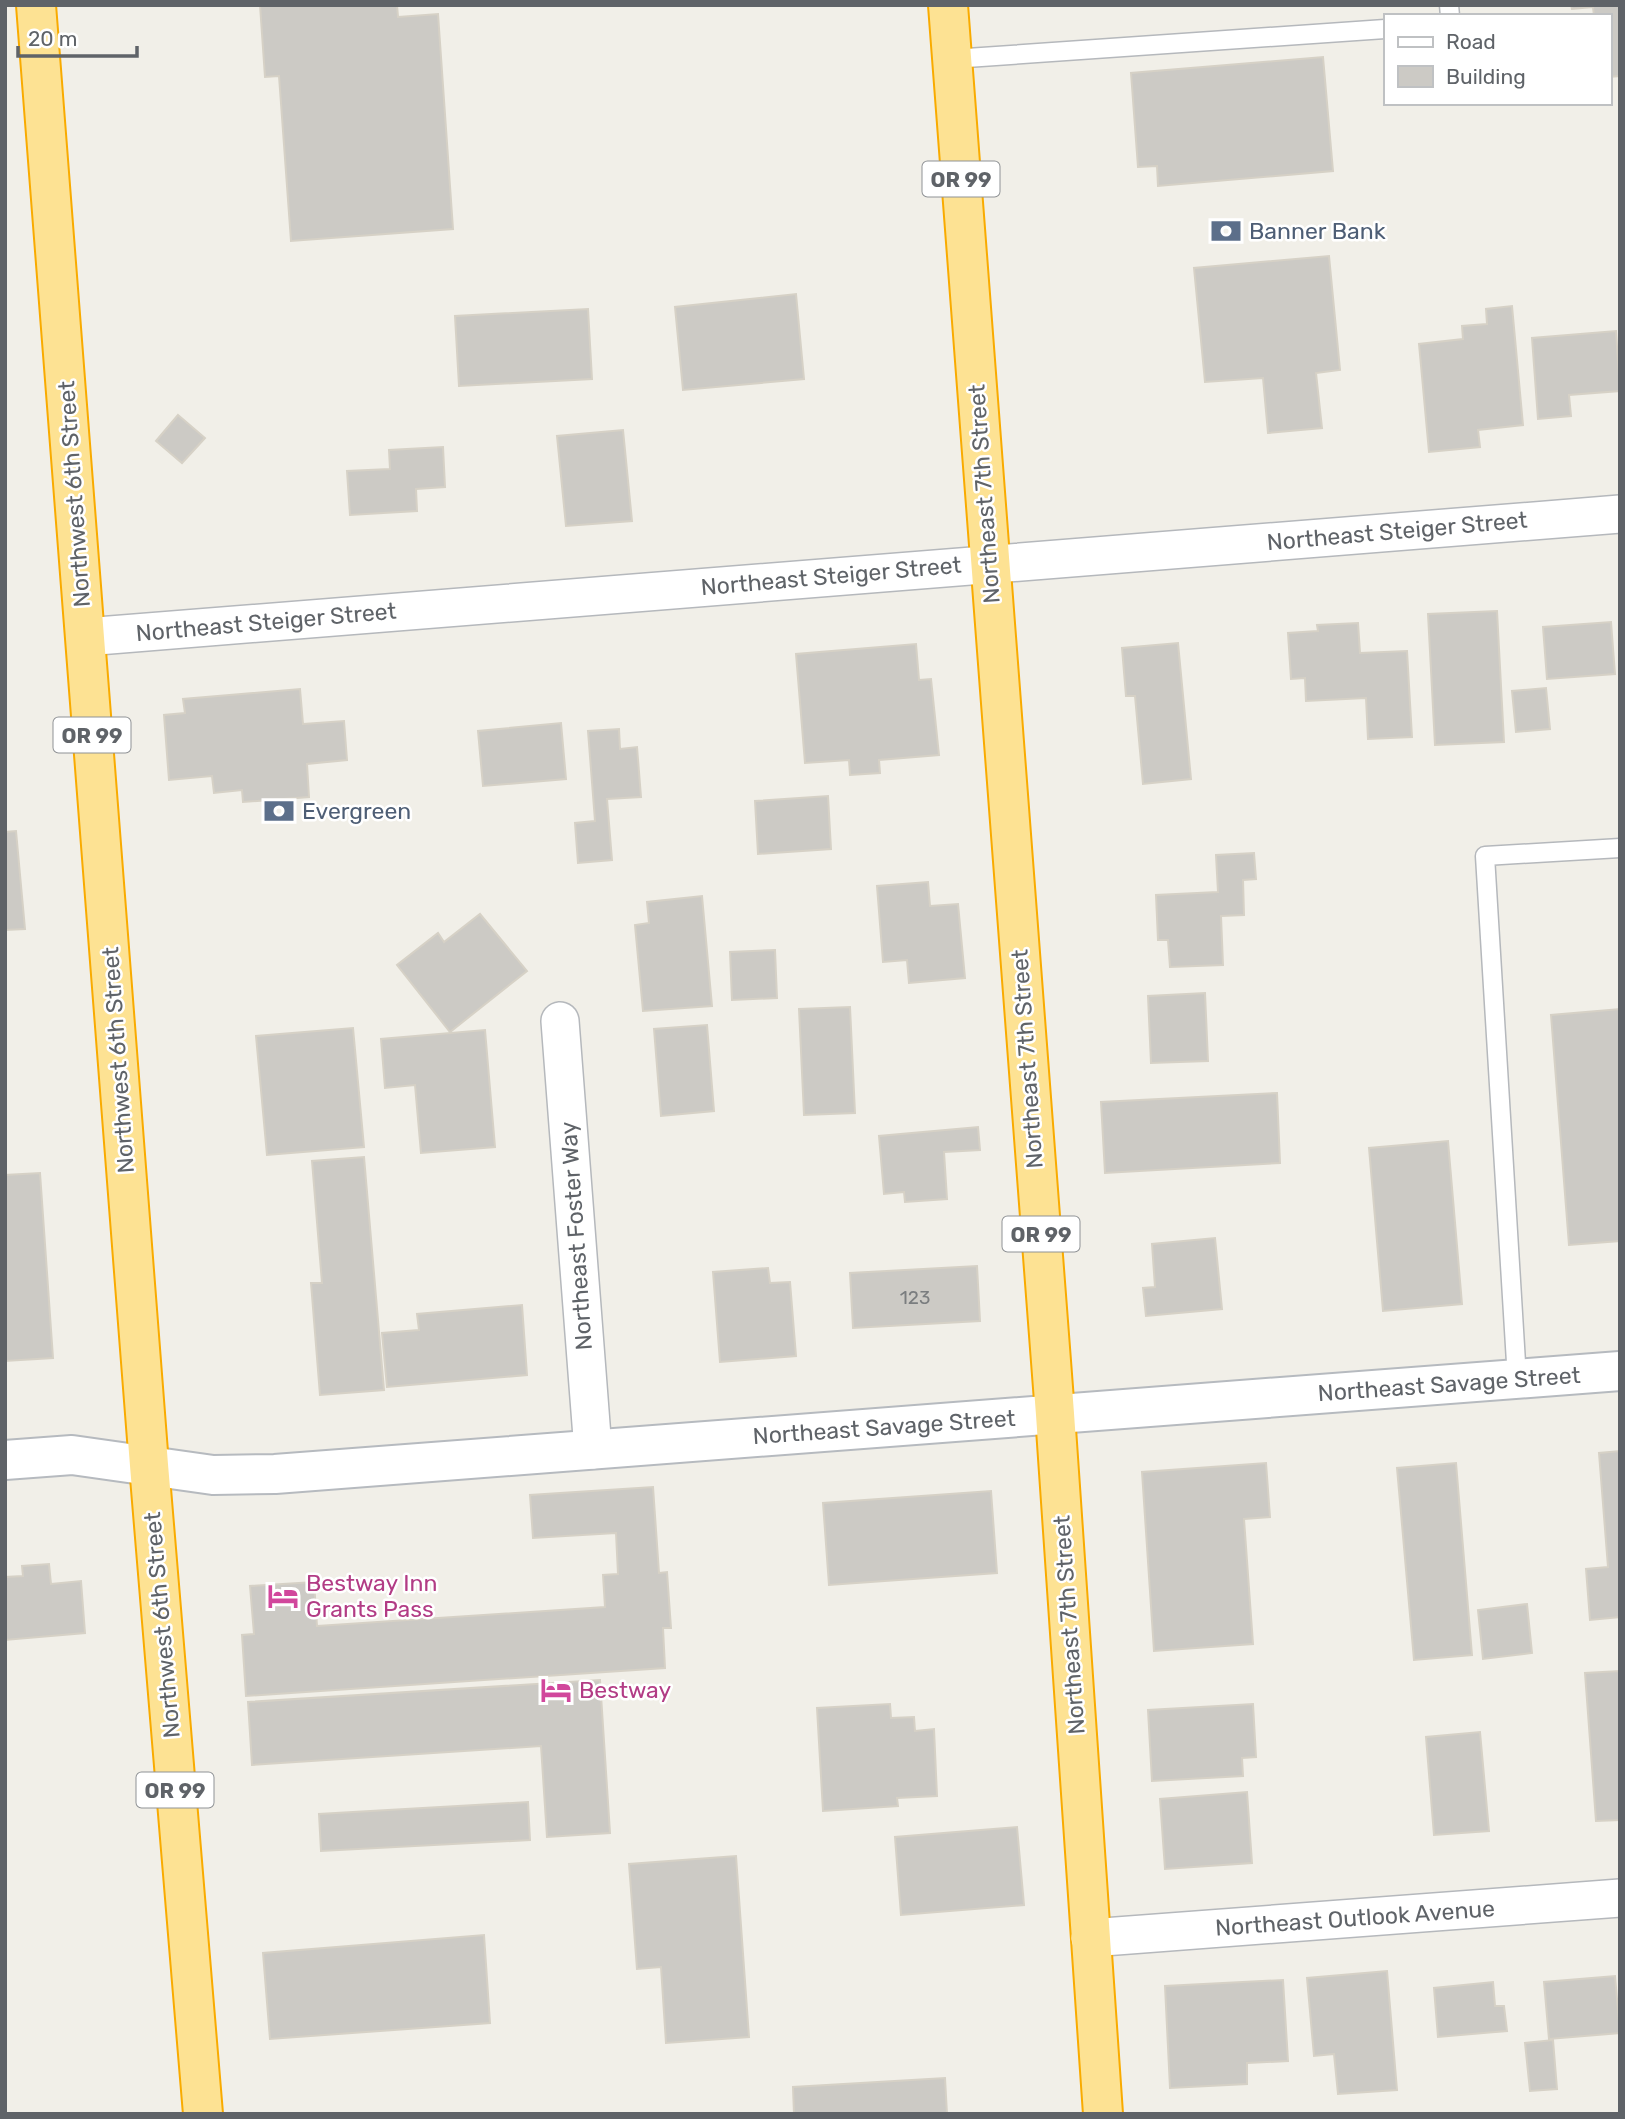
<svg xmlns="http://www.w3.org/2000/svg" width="1625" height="2119" font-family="Rubik,sans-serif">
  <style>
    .building { fill: #cccac5; stroke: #d6d1c6; stroke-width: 2 }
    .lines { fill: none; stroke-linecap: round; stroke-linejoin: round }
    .lane-casing { stroke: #b5b8bc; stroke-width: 21 }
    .street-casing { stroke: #b5b8bc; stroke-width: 40 }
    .secondary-casing { stroke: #b6babf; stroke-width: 42 }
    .highway-casing { stroke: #f9ab00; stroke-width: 42 }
    .lane { stroke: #fff; stroke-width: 18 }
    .street { stroke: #fff; stroke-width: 37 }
    .secondary { stroke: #fff; stroke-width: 38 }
    .highway { stroke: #fde293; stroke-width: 38 }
    .labels { text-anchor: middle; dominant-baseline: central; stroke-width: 5; stroke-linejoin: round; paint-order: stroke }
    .number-label { font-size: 19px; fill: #7a7d7f }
    .shield { fill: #fff; stroke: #8f9295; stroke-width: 2 }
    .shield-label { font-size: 21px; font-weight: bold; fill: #5f6368 }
    .service-label { font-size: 23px; fill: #4e5e75; stroke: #fff; text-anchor: start }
    .street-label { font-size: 23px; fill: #5f6368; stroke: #fff }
    .hotel-label { font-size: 23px; fill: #b23c85; stroke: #fff; text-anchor: start }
  </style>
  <rect width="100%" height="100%" fill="#f1efe8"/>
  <g class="building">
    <path d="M 260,5 L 397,5 L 398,17 L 438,14 L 453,229 L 291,241 L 279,76 L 265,77 Z"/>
    <path d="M 1571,5 L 1620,5 L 1620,76 L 1609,77 L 1609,16 L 1594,16 L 1593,7 L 1572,9 Z"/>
    <path d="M 1323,57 L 1333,171 L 1158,186 L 1157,166 L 1138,167 L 1131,73 Z"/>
    <path d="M 1329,256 L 1340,370 L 1316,373 L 1322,428 L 1268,433 L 1263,378 L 1205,382 L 1194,268 Z"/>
    <path d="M 796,294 L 804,379 L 683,390 L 675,307 Z"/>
    <path d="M 1512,306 L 1523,425 L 1478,430 L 1480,447 L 1429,452 L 1419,344 L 1463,339 L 1462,326 L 1487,324 L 1486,309 Z"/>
    <path d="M 588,309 L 592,379 L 459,386 L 455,316 Z"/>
    <path d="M 1616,331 L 1620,391 L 1569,395 L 1571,416 L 1538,419 L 1532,338 Z"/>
    <path d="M 178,415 L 205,438 L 182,463 L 156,441 Z"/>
    <path d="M 623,430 L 632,521 L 566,526 L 557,436 Z"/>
    <path d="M 443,447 L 445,487 L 416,489 L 417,511 L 350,515 L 347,471 L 390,469 L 389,450 Z"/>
    <path d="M 1497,611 L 1504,742 L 1435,745 L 1428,614 Z"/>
    <path d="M 1611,622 L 1615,674 L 1547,679 L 1543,627 Z"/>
    <path d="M 1358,623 L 1360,653 L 1407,651 L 1412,737 L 1368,739 L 1366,698 L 1306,701 L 1305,678 L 1291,679 L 1288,633 L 1318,631 L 1317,625 Z"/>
    <path d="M 1178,643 L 1191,779 L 1143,784 L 1135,696 L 1126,696 L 1122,648 Z"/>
    <path d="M 916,644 L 919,680 L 931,679 L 939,755 L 879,760 L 880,773 L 850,775 L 849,760 L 805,763 L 796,654 Z"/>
    <path d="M 1546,688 L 1550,729 L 1516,732 L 1512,691 Z"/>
    <path d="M 300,689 L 303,724 L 344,721 L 347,760 L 307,764 L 309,797 L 243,802 L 242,790 L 214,793 L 212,776 L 169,780 L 164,715 L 185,713 L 183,699 Z"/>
    <path d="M 561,723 L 566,779 L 483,786 L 478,731 Z"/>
    <path d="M 619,729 L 620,749 L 637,747 L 641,797 L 607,799 L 612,860 L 578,863 L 575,823 L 595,821 L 588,731 Z"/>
    <path d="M 828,796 L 831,849 L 758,854 L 755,801 Z"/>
    <path d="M 16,831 L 25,929 L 5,930 L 5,832 Z"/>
    <path d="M 1254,853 L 1256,879 L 1243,880 L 1244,915 L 1221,916 L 1223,965 L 1170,967 L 1168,940 L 1158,940 L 1156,895 L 1218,892 L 1216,855 Z"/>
    <path d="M 928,882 L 930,906 L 958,904 L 965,978 L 909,983 L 907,960 L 883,962 L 877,886 Z"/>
    <path d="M 702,896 L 712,1006 L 643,1011 L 635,925 L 649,923 L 647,902 Z"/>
    <path d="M 480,914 L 527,971 L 450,1032 L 397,965 L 438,933 L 444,942 Z"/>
    <path d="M 775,950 L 777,998 L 732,1000 L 730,952 Z"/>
    <path d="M 1205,993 L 1208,1061 L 1151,1063 L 1148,996 Z"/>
    <path d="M 850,1007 L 855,1113 L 804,1115 L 799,1009 Z"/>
    <path d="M 1620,1009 L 1620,1241 L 1569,1245 L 1551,1015 Z"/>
    <path d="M 707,1025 L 714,1111 L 661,1116 L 654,1029 Z"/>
    <path d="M 353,1028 L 364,1147 L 267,1155 L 256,1036 Z"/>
    <path d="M 485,1030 L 495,1147 L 421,1153 L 415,1085 L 385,1088 L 381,1039 Z"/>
    <path d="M 1277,1093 L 1280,1163 L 1105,1173 L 1101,1102 Z"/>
    <path d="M 978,1127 L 980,1150 L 944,1152 L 947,1199 L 905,1202 L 904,1192 L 884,1194 L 879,1136 Z"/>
    <path d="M 1448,1141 L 1462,1304 L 1383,1311 L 1369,1148 Z"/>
    <path d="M 364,1157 L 384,1390 L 320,1395 L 311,1283 L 322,1283 L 312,1161 Z"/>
    <path d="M 40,1173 L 53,1358 L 5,1361 L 5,1175 Z"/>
    <path d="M 1215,1238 L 1222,1309 L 1146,1316 L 1143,1288 L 1155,1287 L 1152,1244 Z"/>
    <path d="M 977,1266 L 980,1321 L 853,1328 L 850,1273 Z"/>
    <path d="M 768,1268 L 770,1283 L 790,1282 L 796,1356 L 720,1362 L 713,1272 Z"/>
    <path d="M 522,1305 L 527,1375 L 387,1387 L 382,1333 L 419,1330 L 417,1314 Z"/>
    <path d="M 1620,1451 L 1620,1617 L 1590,1620 L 1586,1569 L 1608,1567 L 1599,1453 Z"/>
    <path d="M 1266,1463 L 1270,1517 L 1244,1519 L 1253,1644 L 1154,1651 L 1142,1472 Z"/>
    <path d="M 1456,1463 L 1472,1655 L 1414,1660 L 1397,1468 Z"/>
    <path d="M 653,1487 L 659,1573 L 667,1572 L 671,1628 L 663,1628 L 665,1668 L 246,1696 L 242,1635 L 254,1634 L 250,1586 L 314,1582 L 317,1626 L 605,1607 L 603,1575 L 618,1574 L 616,1533 L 533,1538 L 530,1495 Z"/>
    <path d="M 991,1491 L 997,1573 L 829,1585 L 823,1503 Z"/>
    <path d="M 49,1564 L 51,1584 L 81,1581 L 85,1633 L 5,1640 L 5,1577 L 23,1576 L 22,1566 Z"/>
    <path d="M 1527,1604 L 1532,1653 L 1483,1659 L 1478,1610 Z"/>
    <path d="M 1620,1671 L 1620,1820 L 1596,1821 L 1585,1673 Z"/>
    <path d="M 600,1680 L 610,1833 L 547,1837 L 541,1746 L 252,1765 L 248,1702 Z"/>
    <path d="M 890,1704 L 891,1718 L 914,1717 L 915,1731 L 934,1729 L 937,1796 L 897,1798 L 898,1806 L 823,1811 L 817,1708 Z"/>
    <path d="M 1253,1704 L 1256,1757 L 1242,1758 L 1243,1776 L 1152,1781 L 1148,1710 Z"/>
    <path d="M 1480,1732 L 1489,1831 L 1434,1835 L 1426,1737 Z"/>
    <path d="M 1247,1792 L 1252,1863 L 1165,1869 L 1160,1799 Z"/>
    <path d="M 528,1802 L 530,1840 L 321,1851 L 319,1814 Z"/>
    <path d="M 1017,1827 L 1024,1905 L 901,1915 L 895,1837 Z"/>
    <path d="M 736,1856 L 749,2037 L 666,2043 L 661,1967 L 637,1969 L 629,1864 Z"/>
    <path d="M 484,1935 L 490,2023 L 270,2039 L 263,1953 Z"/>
    <path d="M 1387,1971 L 1397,2090 L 1338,2094 L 1334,2054 L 1314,2056 L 1307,1978 Z"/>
    <path d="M 1615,1976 L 1620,2033 L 1549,2039 L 1544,1982 Z"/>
    <path d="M 1283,1980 L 1288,2061 L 1247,2063 L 1247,2084 L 1170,2088 L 1165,1986 Z"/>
    <path d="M 1493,1982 L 1495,2006 L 1504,2006 L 1507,2031 L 1438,2037 L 1434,1988 Z"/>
    <path d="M 1553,2040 L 1557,2089 L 1530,2091 L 1525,2043 Z"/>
    <path d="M 945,2078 L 947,2114 L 794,2114 L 793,2087 Z"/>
  </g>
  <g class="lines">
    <g class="lane-casing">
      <g id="lane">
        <path d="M 1449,5 L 1450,16"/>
        <path d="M 952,59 L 1385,29"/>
        <path d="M 1517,1379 L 1485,856 L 1620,848"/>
      </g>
    </g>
    <g class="street-casing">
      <g id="street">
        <path d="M 85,637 L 1620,514"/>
        <path d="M 560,1021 L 593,1450"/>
        <path d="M 1090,1938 L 1620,1898"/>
      </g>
    </g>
    <g class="secondary-casing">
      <path id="secondary" d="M 5,1460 L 72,1455 L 213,1475 L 275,1474 L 1620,1371"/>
    </g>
    <g class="highway-casing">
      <g id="highway">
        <path d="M 36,5 L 149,1465 L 203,2114"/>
        <path d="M 948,5 L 1055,1414 L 1103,2114"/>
      </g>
    </g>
    <use href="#lane" class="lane"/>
    <use href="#street" class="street"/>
    <use href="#secondary" class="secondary"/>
    <use href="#highway" class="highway"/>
  </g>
  <defs>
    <g id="bank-bare" transform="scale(2.415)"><path d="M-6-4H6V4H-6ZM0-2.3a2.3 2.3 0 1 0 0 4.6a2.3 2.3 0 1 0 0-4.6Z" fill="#5c6f8a" stroke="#fff" stroke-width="2.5" paint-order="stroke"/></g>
    <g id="hotel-bare" transform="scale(2.415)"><path d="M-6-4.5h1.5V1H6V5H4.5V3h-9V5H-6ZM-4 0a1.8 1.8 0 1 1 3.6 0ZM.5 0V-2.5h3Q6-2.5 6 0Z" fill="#d1479c" stroke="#fff" stroke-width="2.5" paint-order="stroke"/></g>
  </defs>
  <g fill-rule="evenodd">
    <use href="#bank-bare" x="1226" y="231"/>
    <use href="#bank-bare" x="279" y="811"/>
    <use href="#hotel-bare" x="283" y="1596"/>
    <use href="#hotel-bare" x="556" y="1690"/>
  </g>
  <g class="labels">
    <g class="number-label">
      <text x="915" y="1297">123</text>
    </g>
    <g class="shield">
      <rect x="922.5" y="161.5" width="77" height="35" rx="5"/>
      <rect x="53.5" y="717.5" width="77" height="35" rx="5"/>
      <rect x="1002.5" y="1216.5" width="77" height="35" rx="5"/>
      <rect x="136.5" y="1772.5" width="77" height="35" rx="5"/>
    </g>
    <g class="shield-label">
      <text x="961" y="179">OR 99</text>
      <text x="92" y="735">OR 99</text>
      <text x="1041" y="1234">OR 99</text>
      <text x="175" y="1790">OR 99</text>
    </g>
    <g class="service-label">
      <text x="1249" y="231">Banner Bank</text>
      <text x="302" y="811">Evergreen</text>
    </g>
    <g class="street-label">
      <text transform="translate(74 494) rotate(-94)">Northwest 6th Street</text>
      <text transform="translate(984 494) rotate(-94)">Northeast 7th Street</text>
      <text transform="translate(1397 531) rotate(-5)">Northeast Steiger Street</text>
      <text transform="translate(831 576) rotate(-5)">Northeast Steiger Street</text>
      <text transform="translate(266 622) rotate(-5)">Northeast Steiger Street</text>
      <text transform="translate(1027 1059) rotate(-94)">Northeast 7th Street</text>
      <text transform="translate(118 1060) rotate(-94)">Northwest 6th Street</text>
      <text transform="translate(576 1236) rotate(-94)">Northeast Foster Way</text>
      <text transform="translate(1449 1384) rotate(-4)">Northeast Savage Street</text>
      <text transform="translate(884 1427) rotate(-4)">Northeast Savage Street</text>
      <text transform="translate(162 1625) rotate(-95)">Northwest 6th Street</text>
      <text transform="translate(1069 1625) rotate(-94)">Northeast 7th Street</text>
      <text transform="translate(1355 1918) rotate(-4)">Northeast Outlook Avenue</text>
    </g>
    <g class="hotel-label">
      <text x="306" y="1583">Bestway Inn<tspan x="306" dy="26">Grants Pass</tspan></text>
      <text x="579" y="1690">Bestway</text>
    </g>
  </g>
  <rect width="1625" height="2119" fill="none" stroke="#5f6368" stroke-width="14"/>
  <rect x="1384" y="14" width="228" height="91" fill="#ffffff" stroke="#bfc1c3" stroke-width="2"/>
  <rect x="1398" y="37" width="35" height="10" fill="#ffffff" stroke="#bfc1c3" stroke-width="2"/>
  <text x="1446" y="49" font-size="21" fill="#5f6368">Road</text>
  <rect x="1398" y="66" width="35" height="21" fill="#cccac5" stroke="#bfc1c3" stroke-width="2"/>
  <text x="1446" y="84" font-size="21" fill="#5f6368">Building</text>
  <path d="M18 46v10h119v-10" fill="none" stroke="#5f6368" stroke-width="3.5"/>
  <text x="28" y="46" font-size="21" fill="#5f6368" stroke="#ffffff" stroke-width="5" paint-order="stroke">20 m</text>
</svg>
